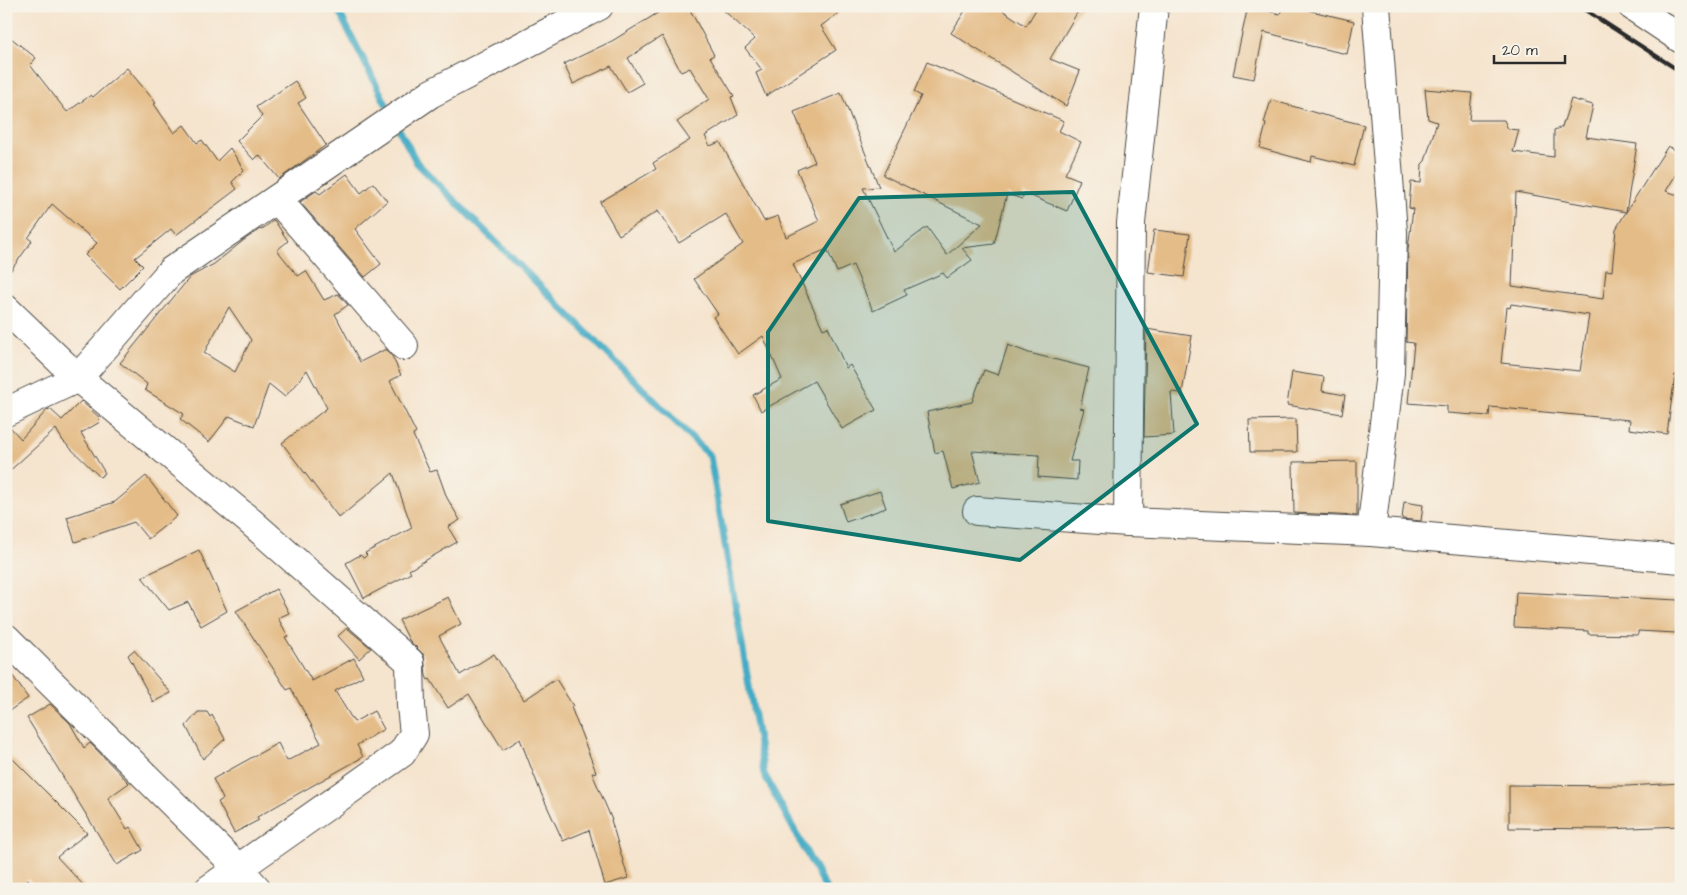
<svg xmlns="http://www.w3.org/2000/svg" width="1687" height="895" font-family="'Architects Daughter',sans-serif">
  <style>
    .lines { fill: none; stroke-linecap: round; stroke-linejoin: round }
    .stream { stroke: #45acc5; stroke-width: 7 }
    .building { fill: #e4bc87; fill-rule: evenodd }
    .minor-casing { stroke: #494743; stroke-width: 30 }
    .minor { stroke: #fff; stroke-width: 28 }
    .rail { stroke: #2b2b2b; stroke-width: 4 }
    .marked { fill: #0f766e; fill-opacity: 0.2; stroke: #0f766e; stroke-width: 4; stroke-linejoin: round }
  </style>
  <rect width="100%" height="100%" fill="#f7f3e8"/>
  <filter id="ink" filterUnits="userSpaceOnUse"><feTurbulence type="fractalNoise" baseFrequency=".02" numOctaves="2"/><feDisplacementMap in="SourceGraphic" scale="10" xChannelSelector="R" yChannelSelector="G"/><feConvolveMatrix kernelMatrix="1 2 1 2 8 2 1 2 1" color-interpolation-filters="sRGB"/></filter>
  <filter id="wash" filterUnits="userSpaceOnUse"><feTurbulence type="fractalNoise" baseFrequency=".0096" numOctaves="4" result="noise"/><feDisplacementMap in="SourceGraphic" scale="20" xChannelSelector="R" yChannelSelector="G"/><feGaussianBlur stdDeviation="1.12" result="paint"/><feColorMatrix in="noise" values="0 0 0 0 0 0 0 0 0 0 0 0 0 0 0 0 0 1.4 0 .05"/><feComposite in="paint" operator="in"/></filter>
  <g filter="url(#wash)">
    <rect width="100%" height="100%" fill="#f5e4ce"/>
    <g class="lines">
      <g class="stream">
        <path d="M 336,6 L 386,104"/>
        <path d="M 400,131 L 417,163 L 710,456 L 764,774 L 826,889"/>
      </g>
    </g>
    <g id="blocks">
      <g class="building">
        <path d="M 669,6 L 688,6 L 714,55 L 710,57 L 734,96 L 731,97 L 738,115 L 705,136 L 710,146 L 720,142 L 764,221 L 778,216 L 786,237 L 819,221 L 797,170 L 815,162 L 794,112 L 841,93 L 879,187 L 863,188 L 894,252 L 927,227 L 947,255 L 982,224 L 883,175 L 921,96 L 914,92 L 927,62 L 1064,121 L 1059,131 L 1081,142 L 1065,174 L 1080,180 L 1067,211 L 1024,193 L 1022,199 L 1007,194 L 994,244 L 962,248 L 972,260 L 947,278 L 943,273 L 904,290 L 907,295 L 873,311 L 853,265 L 837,272 L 827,249 L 793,264 L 823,329 L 828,327 L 846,368 L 850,365 L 876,410 L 842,429 L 814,381 L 761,411 L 753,395 L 782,379 L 763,336 L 738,354 L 713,317 L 718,314 L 694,279 L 743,244 L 726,214 L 679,243 L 658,211 L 619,235 L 600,202 L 656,169 L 653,163 L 690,140 L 677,122 L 709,99 L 690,68 L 681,72 L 662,36 L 628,58 L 643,83 L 627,92 L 611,66 L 573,84 L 564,64 L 612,41 Z"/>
        <path d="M 719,6 L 848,6 L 821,26 L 836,50 L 766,96 L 756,73 L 762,70 L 745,48 L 755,39 Z"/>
        <path d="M 968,6 L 996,6 L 1026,26 L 1038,6 L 1081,6 L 1050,59 L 1080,71 L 1066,106 L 951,33 Z"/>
        <path d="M 1248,6 L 1280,14 L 1283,6 L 1290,6 L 1354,21 L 1347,54 L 1306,45 L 1306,43 L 1264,32 L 1254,79 L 1233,75 Z"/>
        <path d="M 6,34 L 36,58 L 30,65 L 67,112 L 91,95 L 93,97 L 127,68 L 156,103 L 154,104 L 174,133 L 184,125 L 197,143 L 202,140 L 217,161 L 230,148 L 244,170 L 232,182 L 237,189 L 176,235 L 171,229 L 135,258 L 143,266 L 120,289 L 85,255 L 97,243 L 52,204 L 28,238 L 32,241 L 6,277 Z"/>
        <path d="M 295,81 L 306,98 L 298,103 L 326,145 L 279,179 L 259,155 L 254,160 L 237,141 L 262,116 L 256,107 Z"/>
        <path d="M 1425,89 L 1472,93 L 1469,120 L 1504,120 L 1508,129 L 1519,130 L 1513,152 L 1554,157 L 1554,130 L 1562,127 L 1571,99 L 1593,105 L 1586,137 L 1637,144 L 1626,212 L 1668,146 L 1681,154 L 1681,166 L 1666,191 L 1681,196 L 1681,375 L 1675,375 L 1667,434 L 1629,429 L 1630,420 L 1490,407 L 1489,416 L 1447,413 L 1447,406 L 1408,403 L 1414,343 L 1406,342 L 1408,249 L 1413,209 L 1409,208 L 1411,182 L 1421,183 L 1422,164 L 1425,161 L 1437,122 L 1428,119 ZM 1516,192 L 1626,212 L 1616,229 L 1612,271 L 1606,270 L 1603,299 L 1512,286 ZM 1511,304 L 1589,315 L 1580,371 L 1501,363 L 1507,307 L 1510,308 Z"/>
        <path d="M 1271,100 L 1323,115 L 1364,125 L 1354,166 L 1312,156 L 1311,162 L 1260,148 L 1266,124 L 1264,123 Z"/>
        <path d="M 347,174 L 361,193 L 373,183 L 387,201 L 355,229 L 381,264 L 365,277 L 300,202 L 316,191 L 320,194 Z"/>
        <path d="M 274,220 L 288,241 L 277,250 L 298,276 L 306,271 L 324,300 L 338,294 L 348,305 L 335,314 L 360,362 L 386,349 L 392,356 L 401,375 L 390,381 L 416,433 L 413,435 L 430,472 L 437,470 L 447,498 L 460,520 L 448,527 L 457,542 L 409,570 L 411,573 L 364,598 L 346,563 L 360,555 L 364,558 L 367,555 L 365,553 L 412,528 L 393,473 L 339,518 L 282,443 L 327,408 L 307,370 L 285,397 L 269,384 L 254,426 L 229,416 L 209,442 L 180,419 L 184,414 L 145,390 L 147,384 L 120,363 L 190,277 L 214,264 L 244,240 L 260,229 L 261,230 ZM 229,307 L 251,340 L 235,372 L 204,353 Z"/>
        <path d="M 1154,230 L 1190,234 L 1184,277 L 1148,272 Z"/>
        <path d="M 1146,329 L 1192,336 L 1182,393 L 1171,392 L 1174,435 L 1144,437 Z"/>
        <path d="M 1008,345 L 1029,353 L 1089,368 L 1080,408 L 1084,409 L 1070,461 L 1078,461 L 1077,480 L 1038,477 L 1039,455 L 972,451 L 980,482 L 953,489 L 943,451 L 935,453 L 927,412 L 972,402 L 984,370 L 998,375 Z"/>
        <path d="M 1292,372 L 1324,377 L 1322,391 L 1345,395 L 1342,414 L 1287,405 Z"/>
        <path d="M 81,401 L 100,418 L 98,420 L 100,422 L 81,433 L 105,473 L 100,477 L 63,441 L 56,429 L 6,474 L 6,427 L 10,427 L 21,439 L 47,410 L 50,409 L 62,420 Z"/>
        <path d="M 1296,419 L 1297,452 L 1250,452 L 1249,420 Z"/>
        <path d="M 1357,461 L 1357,516 L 1294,513 L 1293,462 Z"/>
        <path d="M 146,476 L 177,516 L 148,539 L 134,522 L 75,542 L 67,517 L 115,502 Z"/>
        <path d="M 880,491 L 886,508 L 846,522 L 840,504 Z"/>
        <path d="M 1404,502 L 1423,505 L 1421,521 L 1402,519 Z"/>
        <path d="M 199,550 L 227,611 L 201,626 L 188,602 L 169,610 L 142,577 Z"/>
        <path d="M 276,589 L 289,613 L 278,618 L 288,636 L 285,637 L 312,681 L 354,658 L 363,676 L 335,691 L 354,722 L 374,711 L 384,729 L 357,745 L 363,757 L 257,817 L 259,820 L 234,833 L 218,802 L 223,799 L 213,779 L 278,743 L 287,761 L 321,743 L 291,688 L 287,690 L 236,611 Z"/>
        <path d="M 1516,592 L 1678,600 L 1676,633 L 1638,631 L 1638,635 L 1588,634 L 1588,631 L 1514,627 Z"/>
        <path d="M 448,597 L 461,624 L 439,636 L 460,675 L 494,654 L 524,700 L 556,679 L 573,706 L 571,707 L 596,772 L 592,773 L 612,820 L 611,820 L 628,878 L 605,885 L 589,830 L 563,841 L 541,793 L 520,739 L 503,750 L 469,694 L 448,708 L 430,679 L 428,680 L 426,676 L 424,655 L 409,640 L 399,620 Z"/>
        <path d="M 347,628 L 371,648 L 359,659 L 338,636 Z"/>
        <path d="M 134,650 L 171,693 L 153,702 L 128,655 Z"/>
        <path d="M 6,666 L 28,698 L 6,713 Z"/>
        <path d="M 50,704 L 70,723 L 84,748 L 90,743 L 129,783 L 108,798 L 127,829 L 130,827 L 143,850 L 117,865 L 27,718 Z"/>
        <path d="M 198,712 L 207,712 L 210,717 L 212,715 L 225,739 L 203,759 L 186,726 Z"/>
        <path d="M 6,752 L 87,833 L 57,857 L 87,889 L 37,889 L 28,879 L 19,889 L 6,889 Z"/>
        <path d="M 1681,783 L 1681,826 L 1607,829 L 1509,828 L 1509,785 L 1627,786 Z"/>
      </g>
    </g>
  </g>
  <g filter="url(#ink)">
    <use href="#blocks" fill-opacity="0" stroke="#494743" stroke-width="1"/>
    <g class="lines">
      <g class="minor-casing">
        <g id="minor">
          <path d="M 1632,6 L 1681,39"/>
          <path d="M 277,199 L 404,346"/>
          <path d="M 6,309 L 78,378 L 251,522 L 410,662 L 411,706 L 414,734 L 402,753 L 209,889"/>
          <path d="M 6,412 L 78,378 L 171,271 L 297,185 L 430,94 L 599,6"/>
          <path d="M 977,511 L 1128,522 L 1371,532 L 1681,559"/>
          <path d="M 1128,522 L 1131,223 L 1154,6"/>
          <path d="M 1371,532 L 1390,373 L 1393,232 L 1376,6"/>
          <path d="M 6,638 L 238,868 L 257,889"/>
        </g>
      </g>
      <use href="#minor" class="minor"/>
      <path class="rail" d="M 1579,6 L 1681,72"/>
    </g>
  </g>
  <path class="marked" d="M 1073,192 L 1197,424 L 1020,560 L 768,521 L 768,332 L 859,198 Z"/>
  <rect width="1687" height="895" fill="none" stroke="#f7f3e8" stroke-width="25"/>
  <path d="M1494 55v8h71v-8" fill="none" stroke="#2b2b2b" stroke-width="2.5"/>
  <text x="1502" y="55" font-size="15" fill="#2b2b2b" stroke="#f7f3e8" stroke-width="4" paint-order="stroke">20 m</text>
</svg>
